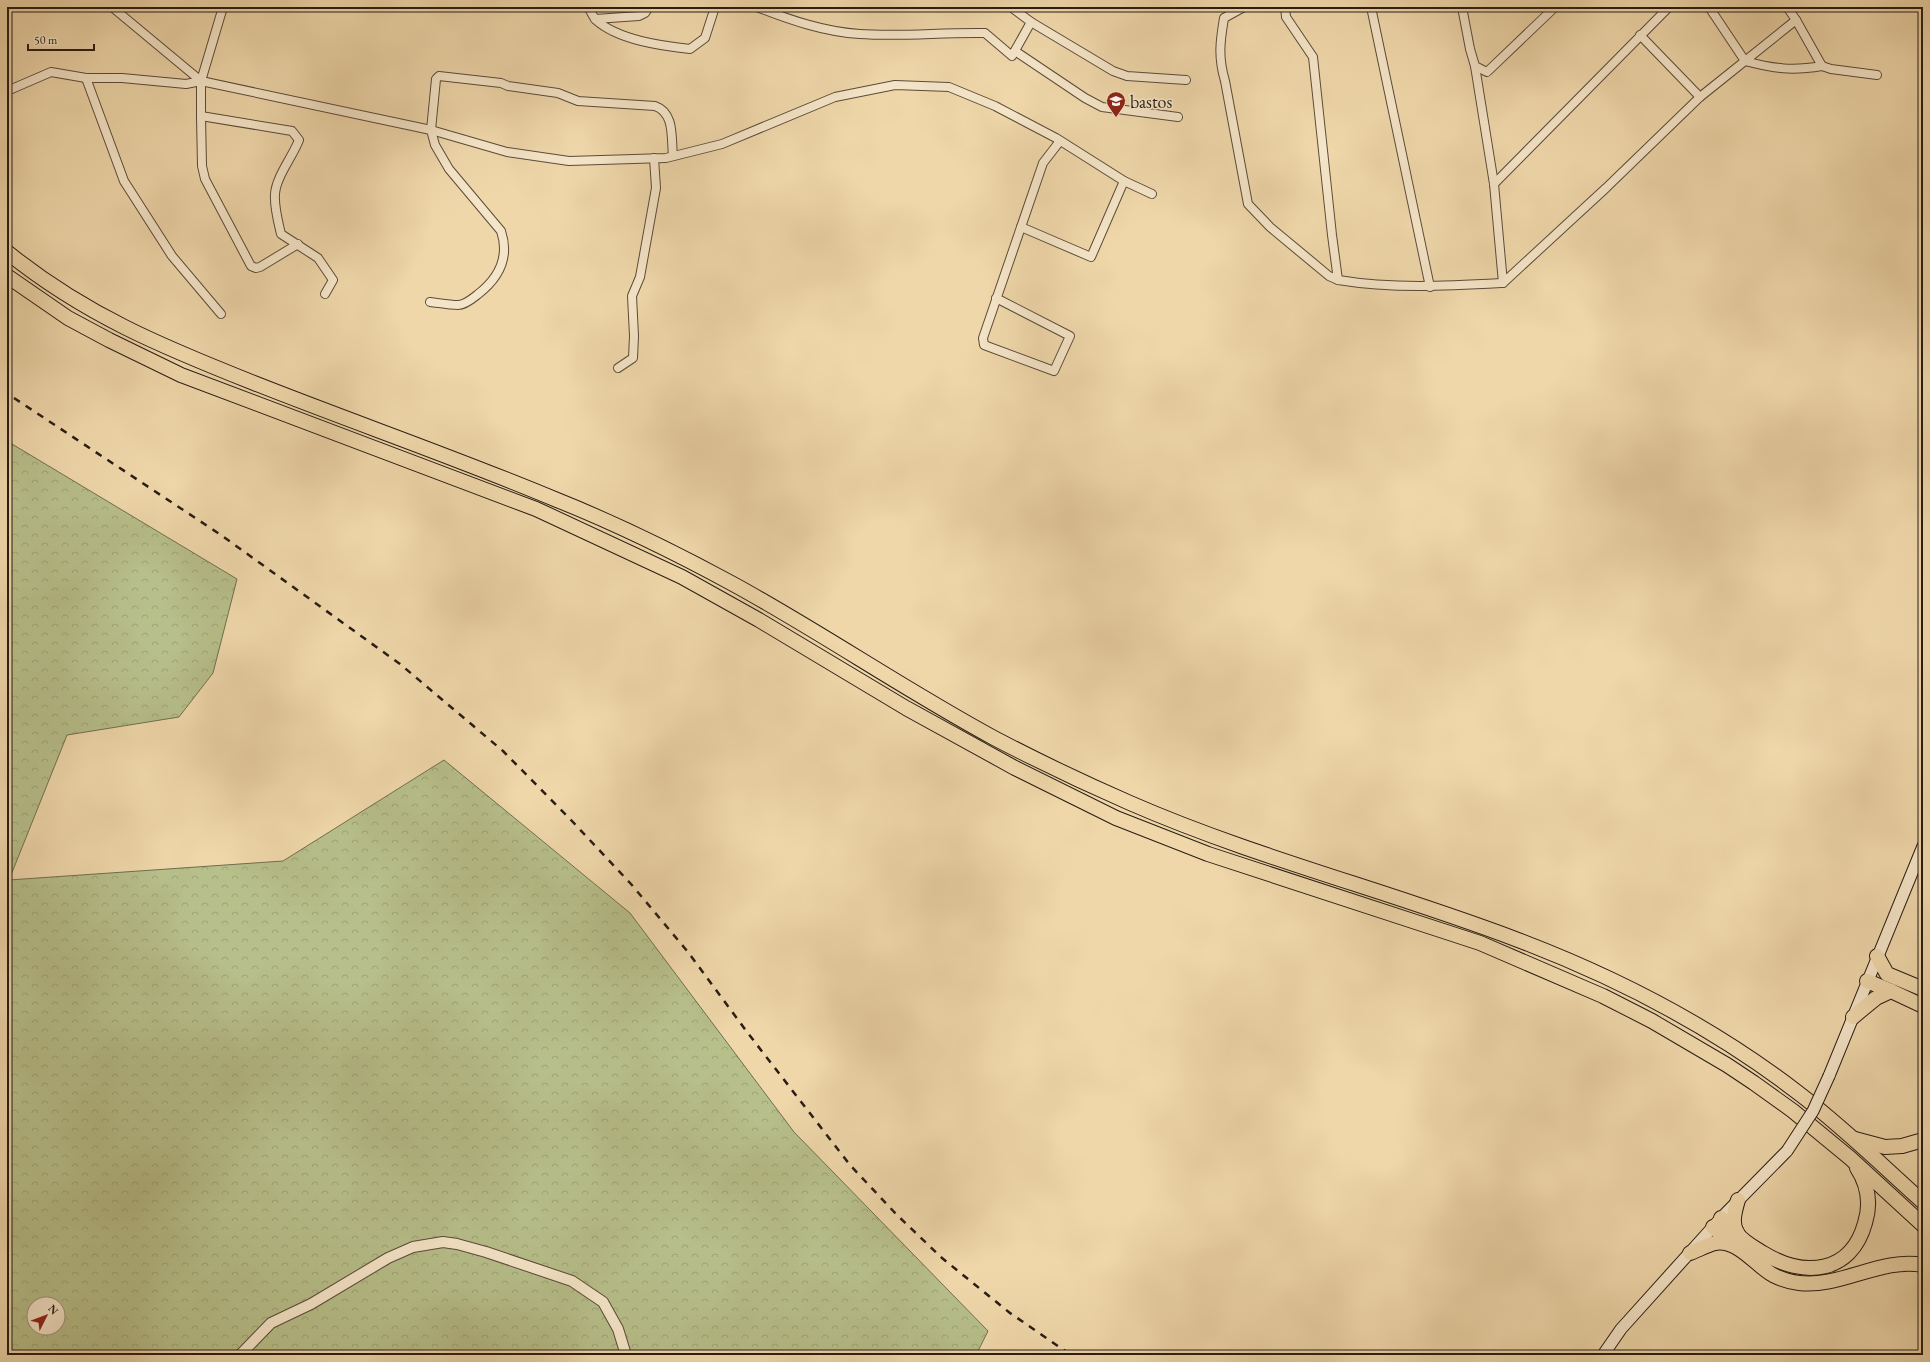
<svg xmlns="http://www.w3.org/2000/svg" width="1930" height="1362" font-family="'EB Garamond',serif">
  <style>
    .forest { fill: url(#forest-crowns); stroke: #706e4f; fill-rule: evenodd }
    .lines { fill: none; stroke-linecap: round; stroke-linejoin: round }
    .minor-casing { stroke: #5a4b3a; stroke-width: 10 }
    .tertiary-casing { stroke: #5a4b3a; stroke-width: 12 }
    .secondary-casing { stroke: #281c14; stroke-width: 13 }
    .motorway-casing { stroke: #281c14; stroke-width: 16 }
    .minor { stroke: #f5e5c8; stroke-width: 8 }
    .tertiary { stroke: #f5e5c8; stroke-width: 10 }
    .secondary { stroke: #f5e5c8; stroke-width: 11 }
    .motorway { stroke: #efd7aa; stroke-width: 14 }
    .rail { stroke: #281c14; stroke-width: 2.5; stroke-dasharray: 7 7; stroke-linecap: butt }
    .secondary-bridge-casing { stroke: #281c14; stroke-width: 13; stroke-linecap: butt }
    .secondary-bridge { stroke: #f5e5c8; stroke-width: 11 }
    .labels { text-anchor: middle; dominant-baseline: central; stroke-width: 3.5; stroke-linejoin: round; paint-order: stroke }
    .poi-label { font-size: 18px; fill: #281c14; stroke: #f5e5c8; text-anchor: start }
  </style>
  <defs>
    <pattern id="forest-crowns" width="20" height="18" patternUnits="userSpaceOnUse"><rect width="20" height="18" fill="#b7bf8a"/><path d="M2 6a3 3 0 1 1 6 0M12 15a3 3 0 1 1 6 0" fill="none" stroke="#9da476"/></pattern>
  </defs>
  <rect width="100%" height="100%" fill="#efd7aa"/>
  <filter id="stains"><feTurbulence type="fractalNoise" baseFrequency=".005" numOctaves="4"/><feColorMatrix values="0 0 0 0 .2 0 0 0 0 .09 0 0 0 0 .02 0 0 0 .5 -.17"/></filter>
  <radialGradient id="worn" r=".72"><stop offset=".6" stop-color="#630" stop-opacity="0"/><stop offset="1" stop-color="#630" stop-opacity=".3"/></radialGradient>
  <path class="forest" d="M 7,441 L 237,579 L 213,673 L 179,717 L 67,735 L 9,880 L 283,861 L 444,760 L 630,913 L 794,1132 L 988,1331 L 976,1355 L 7,1355 ZM 34,1304 L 58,1304 L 58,1328 L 34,1328 Z"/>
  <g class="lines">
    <g class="minor-casing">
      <g id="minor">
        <path d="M 112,7 L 201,81 L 201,116 L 292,131 L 299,140 C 293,156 276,177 275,194 C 274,207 278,221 281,234 L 318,258 L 333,280 L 325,294"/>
        <path d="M 588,7 C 591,11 593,17 596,20 C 618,40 662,46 690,49 L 705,38 L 715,7"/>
        <path d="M 757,7 C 790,20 825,32 860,34 C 901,37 943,32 985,33 L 1012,56 L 1031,22 L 1011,7"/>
        <path d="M 1244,7 L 1224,18 C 1220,42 1218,57 1225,81 L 1248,204 L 1270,227 L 1329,276 L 1338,280 L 1332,235 L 1313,57 L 1286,17 L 1285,7"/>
        <path d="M 1371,7 L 1430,287"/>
        <path d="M 1462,7 L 1470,49 L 1475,66 L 1487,72 L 1555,7"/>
        <path d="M 1787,7 L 1796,20"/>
        <path d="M 595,19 L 639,16 L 645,13 L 649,7"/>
        <path d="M 1031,22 L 1113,71 L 1127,76 L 1186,80"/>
        <path d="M 1640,35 L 1700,97"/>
        <path d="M 1015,51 L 1085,98 L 1102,107 L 1178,117"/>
        <path d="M 1475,66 L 1494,184 L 1503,283 L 1606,188 L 1700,97 L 1796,20 L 1822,66 C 1792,71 1775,69 1745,61 L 1709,7"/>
        <path d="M 1822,66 L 1831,69 L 1877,75"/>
        <path d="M 86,78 L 124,181 L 172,256 L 221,314"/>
        <path d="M 201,81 L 431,130 L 507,152 L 569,161 L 666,158 L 722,144 L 835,97 L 895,85 L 949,87 L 995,106 L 1056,138 L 1124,181 L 1152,194"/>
        <path d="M 7,91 L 51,72 L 86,78 L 122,78 L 186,84 L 201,81 L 223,7"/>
        <path d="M 201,116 L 202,166 L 205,179 L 251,266 L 256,268 L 260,267 L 298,244"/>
        <path d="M 1494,184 L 1669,7"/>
        <path d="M 1021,227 L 1091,257 L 1124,181"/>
        <path d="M 1338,280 C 1393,289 1447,286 1503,283"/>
        <path d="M 996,298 L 1070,336 L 1054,371 L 984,345 L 983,338 L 1043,163 L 1060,141"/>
        <path d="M 430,302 C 439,303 449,305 458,305 C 465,305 472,299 477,295 C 498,279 510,258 501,231 L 449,169 L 435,145 L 431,130 L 436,79 L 439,76 L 501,83 L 508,86 L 558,93 L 578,101 L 655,106 C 675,113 671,138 673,156"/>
        <path d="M 618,368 L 633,358 L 634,336 L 632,296 L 640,277 L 656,188 L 654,158"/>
      </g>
    </g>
    <g class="tertiary-casing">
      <path id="tertiary" d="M 240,1355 L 271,1323 L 311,1304 L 388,1258 L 413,1247 L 443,1242 L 457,1244 L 486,1252 L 572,1281 L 603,1302 L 618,1329 L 626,1355"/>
    </g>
    <g class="secondary-casing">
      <g id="secondary">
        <path d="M 1829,1076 L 1923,846"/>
        <path d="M 1603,1355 L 1621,1329 L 1721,1218 L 1787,1151"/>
      </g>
    </g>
    <g class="motorway-casing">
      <g id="motorway">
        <path d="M 7,252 C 85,315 163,347 254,383 C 355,423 457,458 557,500 C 617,524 676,553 733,584 C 821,632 905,690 994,738 C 1038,761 1084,783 1130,803 C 1256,858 1390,891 1518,940 C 1618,978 1716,1029 1801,1095 C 1844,1128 1883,1166 1923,1202"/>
        <path d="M 7,276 L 68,318 L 109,340 L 181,375 L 536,509 L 682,577 L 759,620 L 906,708 L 1015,768 L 1116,818 L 1208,854 L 1480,943 L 1603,996 L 1652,1021 L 1727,1065 L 1754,1083 L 1793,1111 L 1850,1158 L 1923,1225"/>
        <path d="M 1877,956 L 1887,974 L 1923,989"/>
        <path d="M 1867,981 L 1891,991"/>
        <path d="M 1853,1017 L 1876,998 L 1891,991 L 1923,1006"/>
        <path d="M 1855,1139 L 1885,1147 L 1902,1146 L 1923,1140"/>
        <path d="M 1738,1200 C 1735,1210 1731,1223 1737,1233 C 1742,1241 1755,1248 1763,1253 C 1804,1278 1851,1274 1865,1223 C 1871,1204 1868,1185 1857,1168"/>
        <path d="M 1721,1218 L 1737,1232"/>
        <path d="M 1713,1227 L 1734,1245"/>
        <path d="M 1690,1253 C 1698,1250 1707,1245 1715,1243 C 1738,1239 1755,1265 1773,1275 C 1781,1279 1790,1282 1799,1283 C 1841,1288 1881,1257 1923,1265"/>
      </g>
    </g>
    <use href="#minor" class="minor"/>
    <use href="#tertiary" class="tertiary"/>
    <use href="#secondary" class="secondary"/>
    <use href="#motorway" class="motorway"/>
    <path class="rail" d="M 14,398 L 221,535 L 400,664 L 503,751 L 571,820 L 631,884 L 688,952 L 747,1032 L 850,1165 L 897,1215 L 942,1258 L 1010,1313 L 1071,1355"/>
    <g class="secondary-bridge-casing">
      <path id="secondary-bridge" d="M 1787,1151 L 1813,1111 L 1829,1076"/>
    </g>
    <use href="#secondary-bridge" class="secondary-bridge"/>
  </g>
  <defs>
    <g id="university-pin" transform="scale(1)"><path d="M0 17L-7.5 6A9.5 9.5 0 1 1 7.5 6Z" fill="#8f2418" stroke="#f5e5c8"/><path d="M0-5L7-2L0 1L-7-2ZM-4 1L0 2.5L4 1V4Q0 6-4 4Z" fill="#fff"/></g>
  </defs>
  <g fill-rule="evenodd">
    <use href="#university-pin" x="1116" y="101"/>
  </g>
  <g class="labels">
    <g class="poi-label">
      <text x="1130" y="101">bastos</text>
    </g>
  </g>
  <rect width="1930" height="1362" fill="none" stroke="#efd7aa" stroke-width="24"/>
  <rect x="8" y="8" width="1914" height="1346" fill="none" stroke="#281c14" stroke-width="2"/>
  <rect x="12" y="12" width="1906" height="1338" fill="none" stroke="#281c14"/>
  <g transform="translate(46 1316) rotate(48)"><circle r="19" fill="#f5e5c8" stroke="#a39580"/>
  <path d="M0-3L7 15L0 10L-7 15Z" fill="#8f2418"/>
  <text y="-6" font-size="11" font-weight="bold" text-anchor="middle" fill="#281c14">N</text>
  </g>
  <path d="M28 44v6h66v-6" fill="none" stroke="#281c14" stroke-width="2"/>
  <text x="34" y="44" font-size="12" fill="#281c14" stroke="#f5e5c8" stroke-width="3" paint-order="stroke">50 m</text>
  <rect width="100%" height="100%" filter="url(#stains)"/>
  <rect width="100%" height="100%" fill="url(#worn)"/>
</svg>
